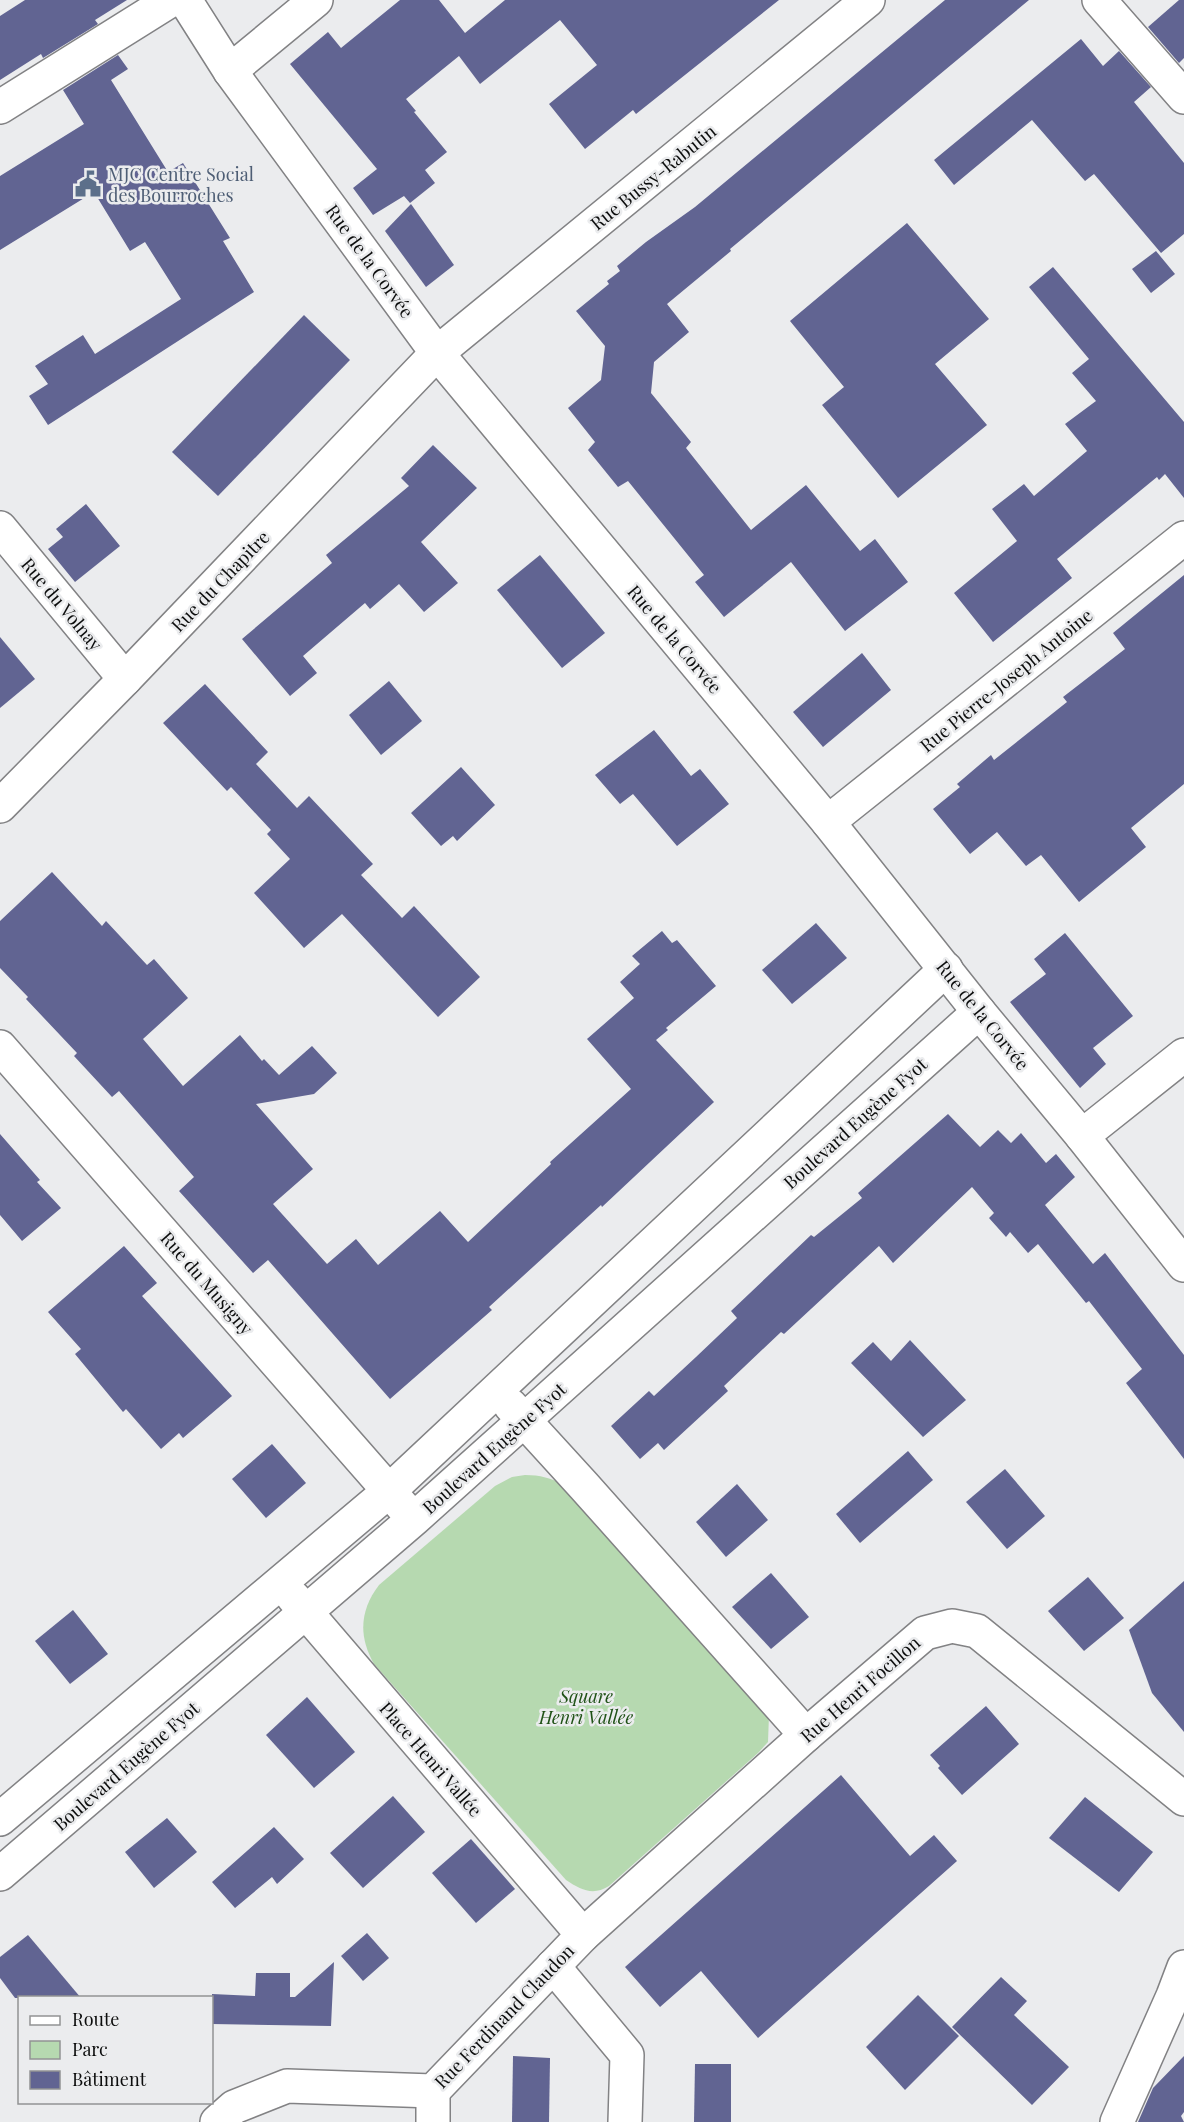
<svg xmlns="http://www.w3.org/2000/svg" width="1184" height="2122" font-family="'Playfair Display',serif">
  <style>
    .green { fill: #b6d9b0 }
    .building { fill: #616492 }
    .lines { fill: none; stroke-linecap: round; stroke-linejoin: round }
    .minor-casing { stroke: #828284; stroke-width: 36 }
    .minor { stroke: #fff; stroke-width: 33 }
    .labels { text-anchor: middle; dominant-baseline: central; stroke-width: 5; stroke-linejoin: round; paint-order: stroke }
    .service-label { font-size: 18px; fill: #4e5e75; stroke: #ebecee; text-anchor: start }
    .street-label { font-size: 18px; fill: #0c0d0d; stroke: #ebecee }
    .park-label { font-size: 18px; font-style: italic; fill: #205217; stroke: #ebecee }
  </style>
  <rect width="100%" height="100%" fill="#ebecee"/>
  <path class="green" d="M 525,1475 C 540,1475 551,1478 564,1485 L 769,1715 L 768,1742 L 758,1753 L 609,1886 C 593,1896 581,1890 566,1880 L 374,1664 C 358,1636 360,1610 379,1585 L 495,1486 L 512,1477 Z"/>
  <g class="building">
    <path d="M 25,0 L 127,0 L 95,20 L 98,24 L 43,58 L 41,54 L 0,80 L 0,16 Z"/>
    <path d="M 400,0 L 439,0 L 465,33 L 505,0 L 779,0 L 636,114 L 633,110 L 585,149 L 549,104 L 597,65 L 560,20 L 480,84 L 459,56 L 406,99 L 416,111 L 414,112 L 447,152 L 425,170 L 435,183 L 410,203 L 404,196 L 373,215 L 353,188 L 377,169 L 290,64 L 328,32 L 341,48 Z"/>
    <path d="M 945,0 L 1029,0 L 730,249 L 731,251 L 667,304 L 689,332 L 654,362 L 651,393 L 691,442 L 686,448 L 751,530 L 806,485 L 860,551 L 875,539 L 908,582 L 845,631 L 791,562 L 724,617 L 695,582 L 704,575 L 628,481 L 618,487 L 588,450 L 595,442 L 568,408 L 601,380 L 605,346 L 576,311 L 609,284 L 607,281 L 620,271 L 617,266 L 646,242 L 695,207 Z"/>
    <path d="M 1179,0 L 1184,0 L 1184,58 L 1179,63 L 1148,27 Z"/>
    <path d="M 1081,39 L 1103,66 L 1119,51 L 1151,87 L 1134,102 L 1184,163 L 1184,234 L 1161,253 L 1094,174 L 1085,181 L 1032,120 L 954,185 L 934,160 Z"/>
    <path d="M 118,55 L 128,69 L 111,80 L 168,172 L 183,163 L 230,238 L 223,241 L 254,292 L 48,425 L 29,396 L 48,384 L 35,366 L 83,335 L 95,354 L 181,299 L 145,242 L 130,251 L 94,192 L 0,250 L 0,176 L 84,124 L 63,90 Z"/>
    <path d="M 411,204 L 454,265 L 426,287 L 385,231 Z"/>
    <path d="M 907,223 L 989,319 L 935,364 L 987,425 L 898,498 L 822,405 L 844,387 L 790,321 Z"/>
    <path d="M 1156,251 L 1175,274 L 1151,293 L 1132,269 Z"/>
    <path d="M 1053,267 L 1184,422 L 1184,498 L 1165,474 L 1159,480 L 1157,477 L 1057,559 L 1072,578 L 993,642 L 954,593 L 1017,541 L 992,509 L 1024,484 L 1034,496 L 1087,451 L 1065,424 L 1096,401 L 1072,373 L 1089,359 L 1029,287 Z"/>
    <path d="M 304,315 L 350,360 L 218,496 L 172,452 Z"/>
    <path d="M 433,445 L 477,488 L 421,542 L 458,583 L 424,612 L 399,584 L 370,609 L 365,603 L 303,656 L 317,673 L 290,696 L 242,639 L 332,563 L 326,555 L 409,486 L 401,478 Z"/>
    <path d="M 86,504 L 120,546 L 75,582 L 48,549 L 63,537 L 56,529 Z"/>
    <path d="M 540,555 L 605,633 L 562,668 L 497,590 Z"/>
    <path d="M 1184,575 L 1184,784 L 1131,828 L 1146,847 L 1079,902 L 1041,855 L 1026,866 L 997,832 L 970,854 L 933,809 L 960,787 L 957,784 L 991,755 L 994,760 L 1067,702 L 1063,697 L 1125,649 L 1113,633 Z"/>
    <path d="M 0,637 L 35,679 L 0,708 Z"/>
    <path d="M 862,653 L 891,690 L 823,747 L 793,712 Z"/>
    <path d="M 389,681 L 422,721 L 381,755 L 349,715 Z"/>
    <path d="M 205,684 L 268,752 L 256,764 L 297,808 L 309,796 L 373,864 L 361,875 L 402,918 L 414,906 L 480,977 L 438,1017 L 342,914 L 304,948 L 254,893 L 290,859 L 267,834 L 271,830 L 231,787 L 227,791 L 163,723 Z"/>
    <path d="M 654,730 L 691,776 L 700,769 L 729,804 L 677,846 L 633,794 L 620,804 L 595,775 Z"/>
    <path d="M 461,767 L 495,805 L 457,841 L 453,836 L 441,846 L 411,813 Z"/>
    <path d="M 52,872 L 102,926 L 106,921 L 147,965 L 154,959 L 188,998 L 143,1039 L 183,1086 L 240,1035 L 262,1061 L 264,1059 L 279,1075 L 312,1046 L 337,1073 L 314,1094 L 256,1104 L 313,1169 L 273,1204 L 327,1264 L 356,1239 L 378,1265 L 440,1211 L 468,1242 L 551,1164 L 550,1162 L 631,1089 L 587,1039 L 634,998 L 620,982 L 640,964 L 632,956 L 662,931 L 672,943 L 677,940 L 716,986 L 666,1028 L 668,1030 L 656,1040 L 714,1102 L 602,1207 L 601,1205 L 489,1307 L 492,1310 L 390,1399 L 268,1260 L 253,1273 L 179,1191 L 194,1177 L 119,1091 L 112,1097 L 74,1056 L 77,1053 L 26,999 L 28,997 L 0,968 L 0,921 Z"/>
    <path d="M 816,923 L 847,958 L 792,1004 L 762,970 Z"/>
    <path d="M 1065,933 L 1133,1016 L 1093,1048 L 1106,1064 L 1080,1088 L 1010,1002 L 1046,974 L 1034,959 Z"/>
    <path d="M 948,1114 L 980,1147 L 998,1130 L 1011,1143 L 1021,1133 L 1046,1163 L 1056,1154 L 1075,1177 L 1045,1205 L 1093,1264 L 1105,1253 L 1184,1355 L 1184,1459 L 1126,1383 L 1142,1369 L 1089,1301 L 1086,1303 L 1038,1244 L 1028,1253 L 1010,1232 L 1006,1237 L 989,1218 L 994,1213 L 972,1187 L 893,1263 L 879,1246 L 784,1334 L 781,1332 L 724,1386 L 728,1391 L 664,1450 L 658,1443 L 640,1459 L 611,1426 L 649,1391 L 654,1396 L 696,1357 L 737,1318 L 731,1311 L 811,1235 L 814,1237 L 862,1198 L 858,1193 Z"/>
    <path d="M 0,1134 L 40,1180 L 37,1182 L 61,1208 L 22,1241 L 0,1215 Z"/>
    <path d="M 124,1246 L 157,1283 L 142,1296 L 232,1396 L 183,1438 L 179,1433 L 161,1449 L 126,1409 L 123,1412 L 75,1354 L 81,1349 L 48,1312 Z"/>
    <path d="M 910,1340 L 966,1400 L 923,1437 L 851,1363 L 873,1342 L 891,1361 Z"/>
    <path d="M 272,1444 L 306,1483 L 266,1518 L 232,1479 Z"/>
    <path d="M 908,1451 L 933,1480 L 860,1543 L 836,1514 Z"/>
    <path d="M 1005,1469 L 1045,1516 L 1007,1549 L 966,1502 Z"/>
    <path d="M 737,1484 L 768,1520 L 726,1557 L 696,1522 Z"/>
    <path d="M 771,1573 L 809,1617 L 771,1649 L 732,1607 Z"/>
    <path d="M 1088,1577 L 1124,1618 L 1084,1651 L 1048,1611 Z"/>
    <path d="M 1184,1581 L 1184,1732 L 1152,1693 L 1129,1630 Z"/>
    <path d="M 73,1610 L 108,1654 L 70,1684 L 35,1641 Z"/>
    <path d="M 307,1697 L 355,1752 L 314,1788 L 266,1735 Z"/>
    <path d="M 986,1706 L 1019,1744 L 962,1795 L 938,1768 L 940,1766 L 930,1755 Z"/>
    <path d="M 841,1775 L 910,1856 L 934,1835 L 957,1861 L 758,2038 L 701,1971 L 660,2007 L 625,1967 Z"/>
    <path d="M 393,1796 L 425,1832 L 363,1888 L 330,1853 Z"/>
    <path d="M 1085,1797 L 1153,1852 L 1119,1892 L 1049,1838 Z"/>
    <path d="M 167,1818 L 197,1852 L 154,1888 L 125,1852 Z"/>
    <path d="M 274,1827 L 304,1859 L 277,1884 L 272,1877 L 235,1908 L 212,1882 Z"/>
    <path d="M 471,1839 L 515,1889 L 476,1923 L 432,1873 Z"/>
    <path d="M 367,1933 L 389,1958 L 363,1981 L 341,1956 Z"/>
    <path d="M 28,1935 L 81,1998 L 15,1998 L 0,1978 L 0,1957 Z"/>
    <path d="M 334,1962 L 331,2026 L 212,2024 L 212,1994 L 255,1996 L 256,1973 L 290,1973 L 290,1997 L 295,1997 Z"/>
    <path d="M 1001,1977 L 1027,2001 L 1014,2015 L 1069,2067 L 1032,2105 L 952,2027 Z"/>
    <path d="M 918,1995 L 959,2036 L 905,2090 L 866,2047 Z"/>
    <path d="M 513,2056 L 550,2058 L 549,2122 L 512,2122 Z"/>
    <path d="M 1184,2056 L 1184,2112 L 1181,2116 L 1184,2122 L 1138,2122 L 1153,2088 Z"/>
    <path d="M 695,2064 L 731,2064 L 731,2122 L 694,2122 Z"/>
  </g>
  <g class="lines">
    <g class="minor-casing">
      <g id="minor">
        <path d="M 185,0 L 230,71 L 437,353 L 828,822 L 979,1012 L 1082,1136 L 1184,1265"/>
        <path d="M 1099,0 L 1184,97"/>
        <path d="M 230,71 L 316,0"/>
        <path d="M 0,107 L 171,0"/>
        <path d="M 0,528 L 125,679"/>
        <path d="M 0,806 L 125,679 L 437,353 L 868,0"/>
        <path d="M 828,822 L 1184,538"/>
        <path d="M 0,1047 L 403,1507"/>
        <path d="M 1082,1136 L 1184,1055"/>
        <path d="M 510,1405 L 584,1486 L 806,1735"/>
        <path d="M 293,1597 L 583,1935"/>
        <path d="M 0,1819 L 389,1491 L 946,969"/>
        <path d="M 0,1874 L 414,1519 L 979,1012"/>
        <path d="M 553,1966 L 627,2055 L 625,2122"/>
        <path d="M 433,2091 L 433,2122"/>
        <path d="M 217,2122 L 234,2107 L 287,2086 L 433,2091 L 583,1935 L 806,1735 L 925,1633 L 952,1626 L 977,1631 L 1184,1799"/>
        <path d="M 1117,2122 L 1173,1996 L 1184,1967"/>
      </g>
    </g>
    <use href="#minor" class="minor"/>
  </g>
  <defs>
    <g id="civic-bare" transform="scale(2.07)"><path d="M-.6-6.5H3V-4.5H.6V-3L4-1V1h2V6H-6V1h2V-1L-.6-3ZM-1.2 2.5V6h2.4V2.5Z" fill="#5c6f8a" stroke="#ebecee" stroke-width="2.5" paint-order="stroke"/></g>
  </defs>
  <g fill-rule="evenodd">
    <use href="#civic-bare" x="88" y="184"/>
  </g>
  <g class="labels">
    <g class="service-label">
      <text x="108" y="174">MJC Centre Social<tspan x="108" dy="21">des Bourroches</tspan></text>
    </g>
    <g class="street-label">
      <text transform="translate(653 177) rotate(-39)">Rue Bussy-Rabutin</text>
      <text transform="translate(370 261) rotate(54)">Rue de la Corvée</text>
      <text transform="translate(220 581) rotate(-46)">Rue du Chapitre</text>
      <text transform="translate(62 604) rotate(50)">Rue du Volnay</text>
      <text transform="translate(675 639) rotate(50)">Rue de la Corvée</text>
      <text transform="translate(1006 680) rotate(-39)">Rue Pierre-Joseph Antoine</text>
      <text transform="translate(983 1015) rotate(51)">Rue de la Corvée</text>
      <text transform="translate(855 1123) rotate(-42)">Boulevard Eugène Fyot</text>
      <text transform="translate(207 1283) rotate(49)">Rue du Musigny</text>
      <text transform="translate(494 1448) rotate(-42)">Boulevard Eugène Fyot</text>
      <text transform="translate(860 1689) rotate(-41)">Rue Henri Focillon</text>
      <text transform="translate(431 1759) rotate(49)">Place Henri Vallée</text>
      <text transform="translate(126 1766) rotate(-41)">Boulevard Eugène Fyot</text>
      <text transform="translate(504 2016) rotate(-46)">Rue Ferdinand Claudon</text>
    </g>
    <g class="park-label">
      <text x="586" y="1696">Square<tspan x="586" dy="21">Henri Vallée</tspan></text>
    </g>
  </g>
  <rect x="18" y="1996" width="195" height="108" fill="#ebecee" stroke="#929394" stroke-width="1.5"/>
  <rect x="30" y="2016" width="30" height="9" fill="#ffffff" stroke="#929394" stroke-width="1.5"/>
  <text x="72" y="2026" font-size="18" fill="#0c0d0d">Route</text>
  <rect x="30" y="2041" width="30" height="18" fill="#b6d9b0" stroke="#929394" stroke-width="1.5"/>
  <text x="72" y="2056" font-size="18" fill="#0c0d0d">Parc</text>
  <rect x="30" y="2071" width="30" height="18" fill="#616492" stroke="#929394" stroke-width="1.5"/>
  <text x="72" y="2086" font-size="18" fill="#0c0d0d">Bâtiment</text>
</svg>
